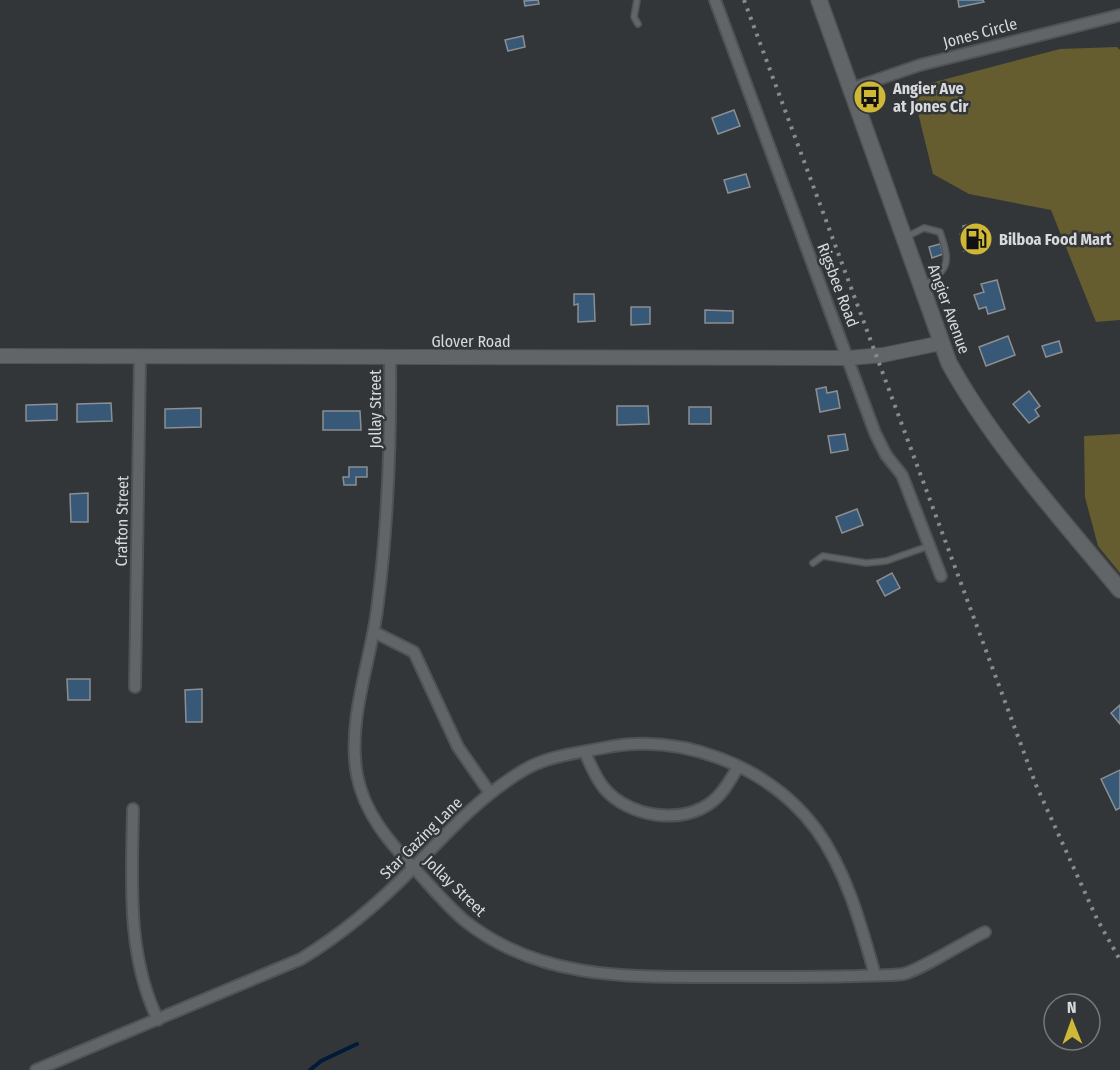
<svg xmlns="http://www.w3.org/2000/svg" width="1120" height="1070" font-family="'Fira Sans Condensed',sans-serif">
  <style>
    .forest { fill: #655c2f }
    .lines { fill: none; stroke-linecap: round; stroke-linejoin: round }
    .stream { stroke: #001b37; stroke-width: 4 }
    .building { fill: #385878; stroke: #8b8f92; stroke-width: 1.5 }
    .service-casing { stroke: #505254; stroke-width: 8 }
    .minor-casing { stroke: #505254; stroke-width: 14 }
    .tertiary-casing { stroke: #505254; stroke-width: 16 }
    .secondary-casing { stroke: #505254; stroke-width: 18 }
    .service { stroke: #626568; stroke-width: 5 }
    .minor { stroke: #626568; stroke-width: 10 }
    .tertiary { stroke: #626568; stroke-width: 14 }
    .secondary { stroke: #626568; stroke-width: 15 }
    .rail { stroke: #888b8d; stroke-width: 4; stroke-dasharray: 3 6; stroke-linecap: butt }
    .labels { text-anchor: middle; dominant-baseline: central; stroke-width: 5; stroke-linejoin: round; paint-order: stroke }
    .street-label { font-size: 16px; fill: #d7d9db; stroke: #333639 }
    .poi-label { font-size: 16px; font-weight: bold; fill: #d7d9db; stroke: #333639; text-anchor: start }
  </style>
  <rect width="100%" height="100%" fill="#333639"/>
  <g class="forest">
    <path d="M 1117,47 L 1120,50 L 1120,320 L 1096,322 L 1051,210 L 969,194 L 933,174 L 912,88 L 1060,49 Z"/>
    <path d="M 1120,434 L 1120,573 L 1098,546 L 1085,497 L 1084,436 Z"/>
  </g>
  <g class="lines">
    <path class="stream" d="M 310,1070 L 321,1061 L 357,1044"/>
  </g>
  <g class="building">
    <path d="M 538,0 L 539,4 L 525,6 L 524,1 Z"/>
    <path d="M 958,0 L 983,0 L 984,2 L 959,7 Z"/>
    <path d="M 523,36 L 525,47 L 508,51 L 505,40 Z"/>
    <path d="M 734,110 L 740,126 L 718,134 L 712,118 Z"/>
    <path d="M 746,174 L 750,187 L 728,193 L 724,180 Z"/>
    <path d="M 974,223 L 975,230 L 987,228 L 991,245 L 964,251 L 960,234 L 964,233 L 963,226 Z"/>
    <path d="M 940,244 L 943,254 L 932,258 L 929,247 Z"/>
    <path d="M 997,280 L 1005,309 L 988,314 L 986,307 L 979,309 L 974,295 L 984,292 L 981,284 Z"/>
    <path d="M 574,294 L 594,294 L 595,321 L 578,322 L 578,304 L 574,305 Z"/>
    <path d="M 631,307 L 650,307 L 650,324 L 631,325 Z"/>
    <path d="M 705,310 L 733,311 L 733,323 L 705,323 Z"/>
    <path d="M 1008,336 L 1015,355 L 986,366 L 979,347 Z"/>
    <path d="M 1059,341 L 1062,352 L 1046,357 L 1042,346 Z"/>
    <path d="M 826,387 L 827,393 L 837,391 L 840,408 L 820,412 L 816,389 Z"/>
    <path d="M 1029,391 L 1040,406 L 1035,410 L 1039,416 L 1029,423 L 1013,404 Z"/>
    <path d="M 111,403 L 112,421 L 77,422 L 77,404 Z"/>
    <path d="M 57,404 L 57,420 L 26,421 L 26,405 Z"/>
    <path d="M 617,406 L 648,406 L 649,424 L 617,425 Z"/>
    <rect x="689" y="407" width="22" height="17"/>
    <path d="M 201,408 L 201,427 L 165,428 L 165,409 Z"/>
    <path d="M 323,411 L 360,411 L 361,430 L 323,430 Z"/>
    <path d="M 845,434 L 848,450 L 831,453 L 828,436 Z"/>
    <path d="M 349,467 L 367,467 L 367,477 L 356,477 L 356,485 L 344,485 L 343,477 L 349,477 Z"/>
    <path d="M 88,493 L 88,522 L 71,522 L 70,494 Z"/>
    <path d="M 857,509 L 863,525 L 842,533 L 836,517 Z"/>
    <path d="M 892,573 L 900,588 L 885,596 L 877,581 Z"/>
    <path d="M 67,679 L 90,679 L 90,700 L 68,700 Z"/>
    <path d="M 202,689 L 202,722 L 186,722 L 185,690 Z"/>
    <path d="M 1120,705 L 1120,724 L 1111,713 Z"/>
    <path d="M 1120,770 L 1120,808 L 1116,810 L 1101,779 Z"/>
  </g>
  <g class="lines">
    <g class="service-casing">
      <g id="service">
        <path d="M 637,0 L 634,17 L 638,24"/>
        <path d="M 906,237 L 924,228 L 940,232 C 951,264 949,268 923,287"/>
        <path d="M 813,563 L 823,556 L 866,563 L 886,561 L 929,546"/>
      </g>
    </g>
    <g class="minor-casing">
      <g id="minor">
        <path d="M 715,0 L 875,433 L 886,455 L 902,475 L 941,576"/>
        <path d="M 850,89 L 920,65 L 1120,15"/>
        <path d="M 390,357 C 391,442 388,526 377,610 C 370,664 347,721 357,775 C 364,812 388,841 413,867 C 430,885 446,905 465,921 C 547,986 649,976 747,977 C 784,977 820,977 857,976 C 872,975 888,976 903,974 C 919,971 966,941 985,932"/>
        <path d="M 374,632 L 414,652 L 458,747 L 490,793"/>
        <path d="M 135,687 L 140,357"/>
        <path d="M 585,752 C 590,764 595,777 604,788 C 628,817 683,826 713,801 C 724,792 731,779 738,767"/>
        <path d="M 133,809 C 132,881 126,954 158,1020"/>
        <path d="M 36,1070 L 301,959 C 342,934 379,903 413,868 C 448,832 480,796 524,770 C 547,756 577,753 603,748 C 680,732 768,765 816,829 C 847,872 861,925 875,975"/>
      </g>
    </g>
    <g class="tertiary-casing">
      <path id="tertiary" d="M 0,356 L 849,358 L 883,355 L 941,343"/>
    </g>
    <g class="secondary-casing">
      <path id="secondary" d="M 819,0 L 949,363 C 995,446 1060,517 1120,590"/>
    </g>
    <use href="#service" class="service"/>
    <use href="#minor" class="minor"/>
    <use href="#tertiary" class="tertiary"/>
    <use href="#secondary" class="secondary"/>
    <path class="rail" d="M 744,0 L 1036,785 L 1097,919 L 1120,960"/>
  </g>
  <defs>
    <g id="bus-disc" transform="scale(1.725)"><circle r="9.5" fill="#d0b837" stroke="#333639"/><path d="M-5-6H5V4H4V6H2V4H-2V6H-4V4H-5ZM-3.5-4V0h7V-4ZM-3.5 1.2v1.5H-2V1.2ZM2 1.2v1.5H3.5V1.2Z" fill="#111"/></g>
    <g id="fuel-disc" transform="scale(1.725)"><circle r="9.5" fill="#d0b837" stroke="#333639"/><path d="M-5.5-6h7V0h2V4h1.3V-2.5L3-4.5l.8-.8L6-3V5H2.5V1h-1V6h-7ZM-4.2-4.7v3.2H.2V-4.7Z" fill="#111"/></g>
  </defs>
  <g fill-rule="evenodd">
    <use href="#bus-disc" x="870" y="97"/>
    <use href="#fuel-disc" x="976" y="239"/>
  </g>
  <g class="labels">
    <g class="street-label">
      <text transform="translate(980 33) rotate(-15)">Jones Circle</text>
      <text transform="translate(838 285) rotate(69)">Rigsbee Road</text>
      <text transform="translate(949 309) rotate(70)">Angier Avenue</text>
      <text x="471" y="341">Glover Road</text>
      <text transform="translate(375 409) rotate(-90)">Jollay Street</text>
      <text transform="translate(122 521) rotate(-89)">Crafton Street</text>
      <text transform="translate(421 838) rotate(-45)">Star Gazing Lane</text>
      <text transform="translate(455 886) rotate(44)">Jollay Street</text>
    </g>
    <g class="poi-label">
      <text x="893" y="88">Angier Ave<tspan x="893" dy="18">at Jones Cir</tspan></text>
      <text x="999" y="239">Bilboa Food Mart</text>
    </g>
  </g>
  <g transform="translate(1072 1022) rotate(359)"><circle r="28" fill="#333639" stroke="#75777a" stroke-width="1.5"/>
  <path d="M0-4.5L10 22L0 15L-10 22Z" fill="#d0b837"/>
  <text y="-9" font-size="16" font-weight="bold" text-anchor="middle" fill="#d7d9db">N</text>
  </g>
</svg>
